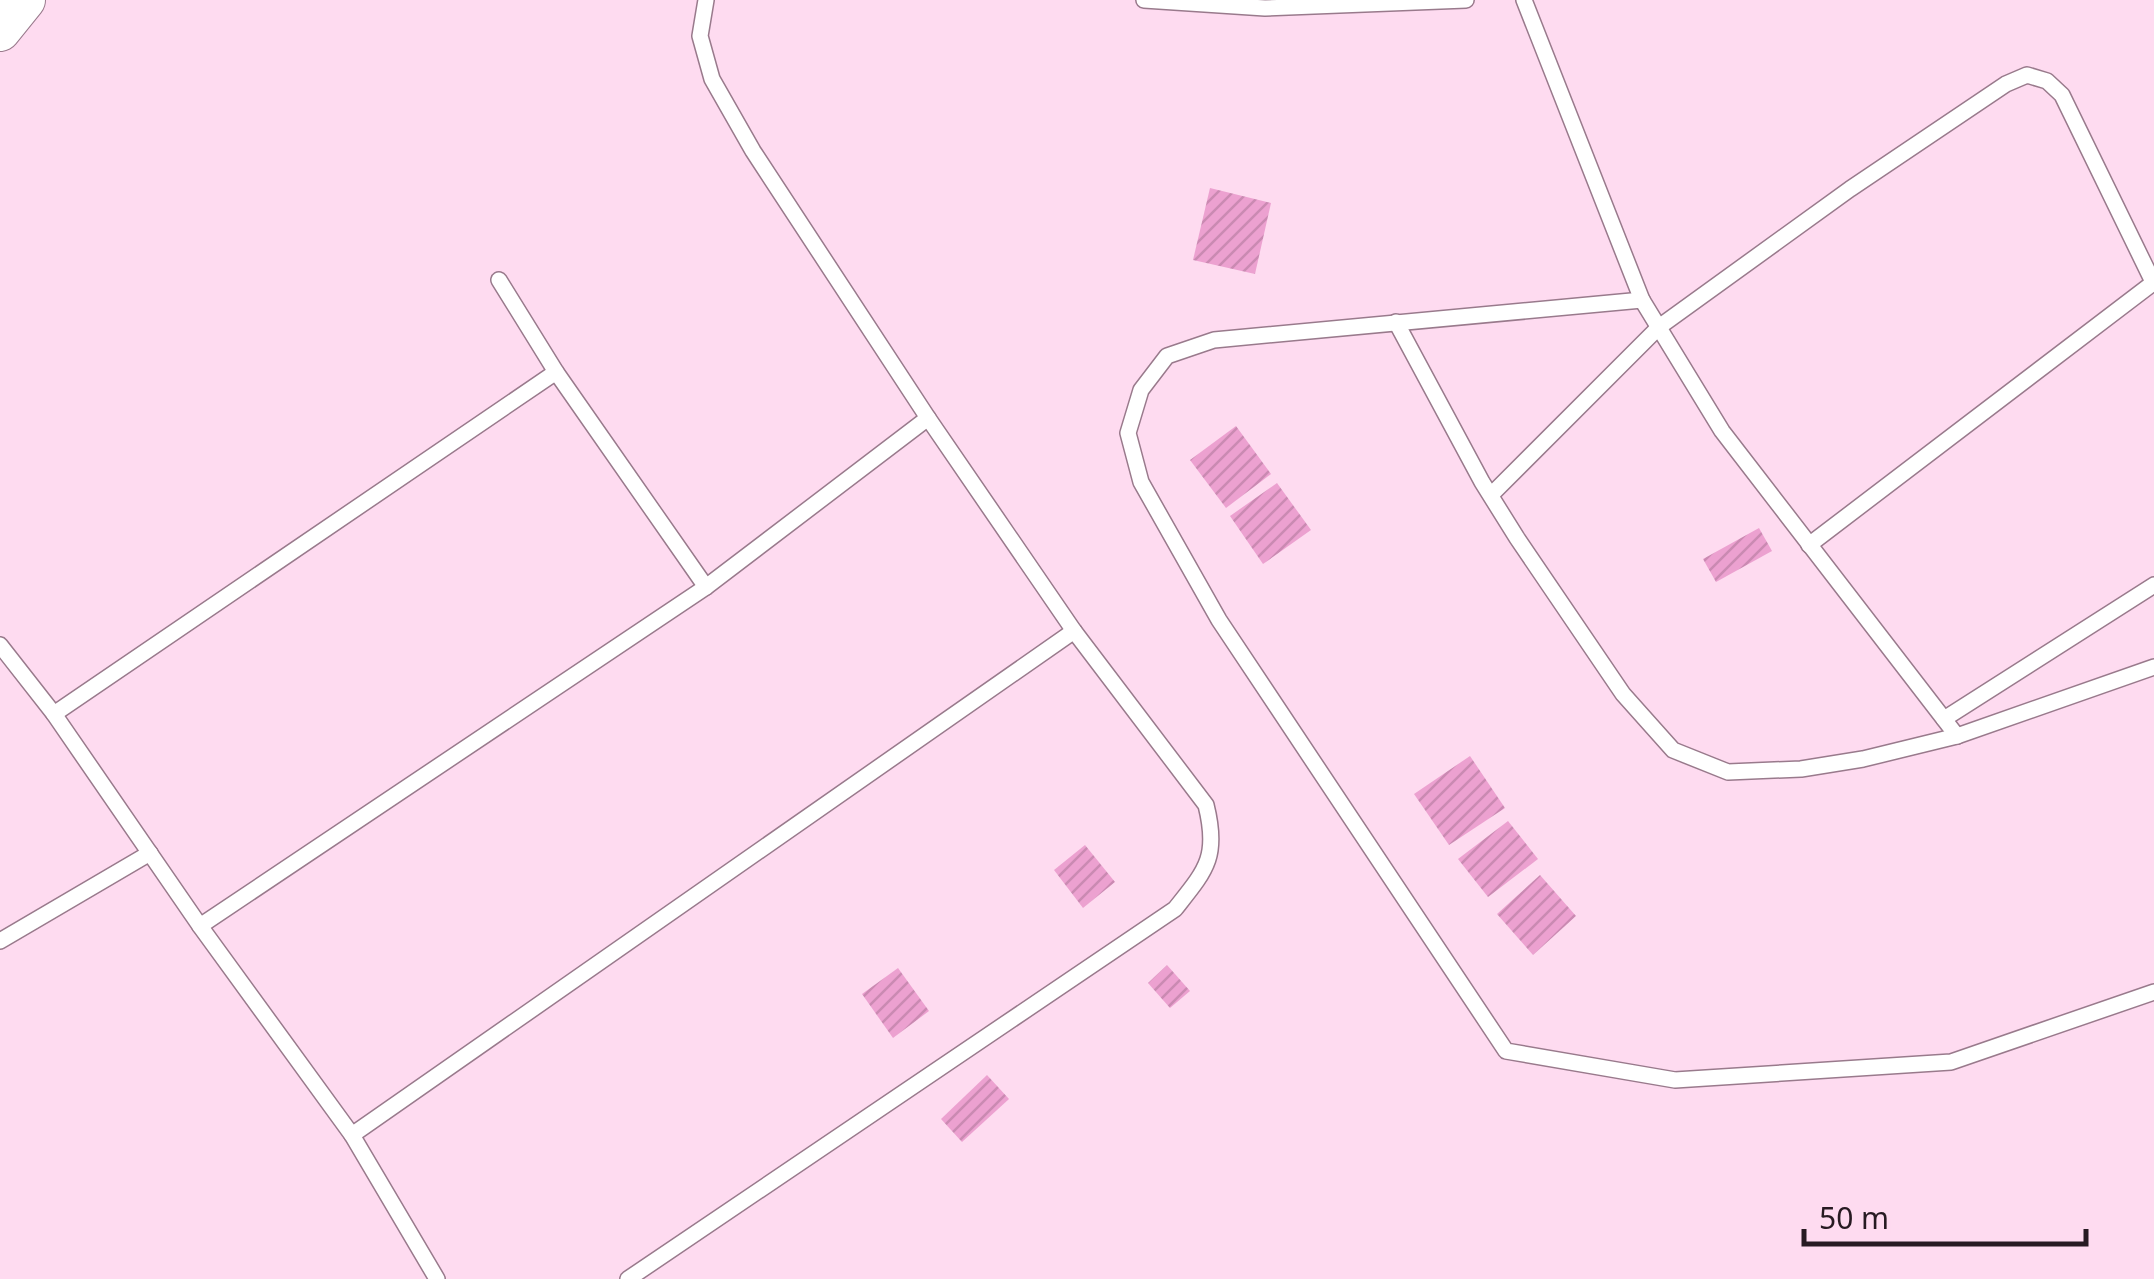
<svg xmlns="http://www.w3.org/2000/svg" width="2154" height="1279" font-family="'Noto Sans',sans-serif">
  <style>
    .building { fill: url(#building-hatch) }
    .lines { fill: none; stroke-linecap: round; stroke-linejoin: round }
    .service-casing { stroke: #997a8c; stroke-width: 18 }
    .tertiary-casing { stroke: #997a8c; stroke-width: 42 }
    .service { stroke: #fff; stroke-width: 15 }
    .tertiary { stroke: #fff; stroke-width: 40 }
  </style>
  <defs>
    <pattern id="building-hatch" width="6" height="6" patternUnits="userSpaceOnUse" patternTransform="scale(2.5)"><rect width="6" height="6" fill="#eca1d0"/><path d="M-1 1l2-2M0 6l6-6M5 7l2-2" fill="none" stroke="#ca8ab2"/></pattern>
  </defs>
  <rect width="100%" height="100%" fill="#fedbf0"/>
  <g class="building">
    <path d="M 1210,188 L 1271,203 L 1255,274 L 1193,260 Z"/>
    <path d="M 1236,426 L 1271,474 L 1226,508 L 1190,460 Z"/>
    <path d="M 1277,483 L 1311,530 L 1263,564 L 1230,516 Z"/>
    <path d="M 1759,528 L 1772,551 L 1716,582 L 1703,559 Z"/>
    <path d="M 1470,756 L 1505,808 L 1449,845 L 1414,794 Z"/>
    <path d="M 1508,821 L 1538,859 L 1488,897 L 1458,859 Z"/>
    <path d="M 1085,845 L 1115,882 L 1083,908 L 1054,870 Z"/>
    <path d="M 1540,875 L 1576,916 L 1533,955 L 1497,914 Z"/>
    <path d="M 1167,965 L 1190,991 L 1170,1008 L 1148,983 Z"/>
    <path d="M 898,968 L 929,1011 L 893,1038 L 862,994 Z"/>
    <path d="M 987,1075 L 1009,1099 L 962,1142 L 941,1119 Z"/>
  </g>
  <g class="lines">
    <g class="service-casing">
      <g id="service">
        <path d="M 1144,0 L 1265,8 L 1466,0"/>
        <path d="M 1524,0 L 1642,300 L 1722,431 L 1957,736"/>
        <path d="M 499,280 L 556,372 L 706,587"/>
        <path d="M 1642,300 L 1214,340 L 1167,356 L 1141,390 L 1128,433 L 1141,482 L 1219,620 L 1506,1051 L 1675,1080 L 1951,1062 L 2154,992"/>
        <path d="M 1396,322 L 1482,482 L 1517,538 L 1623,694 L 1673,750 L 1728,772 L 1801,769 L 1863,759 L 1957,736 L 2154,667"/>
        <path d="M 1491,495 L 1659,327 L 1850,189 L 2006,84 L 2027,75 L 2047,81 L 2062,95 L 2154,284"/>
        <path d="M 1809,545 L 2153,283"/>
        <path d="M 0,645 L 54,714 L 200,926 L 352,1135 L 437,1279"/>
        <path d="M 54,714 L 556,372"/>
        <path d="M 1944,719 L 2154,585"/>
        <path d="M 200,926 L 706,587 L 928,418"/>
        <path d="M 0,941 L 150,853"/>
        <path d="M 352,1135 L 1074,631"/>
        <path d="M 628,1279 L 1175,909 C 1206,870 1219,857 1206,805 L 1074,631 L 928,418 L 753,151 L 712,79 L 700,36 L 706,0"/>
      </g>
    </g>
    <g class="tertiary-casing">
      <path id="tertiary" d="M 0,31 L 25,0"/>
    </g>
    <use href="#service" class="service"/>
    <use href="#tertiary" class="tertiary"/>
  </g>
  <path d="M1804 1229v15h282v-15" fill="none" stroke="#271a22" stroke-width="5"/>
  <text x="1819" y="1229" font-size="30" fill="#271a22" stroke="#fedbf0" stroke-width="8" paint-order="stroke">50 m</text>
</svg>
